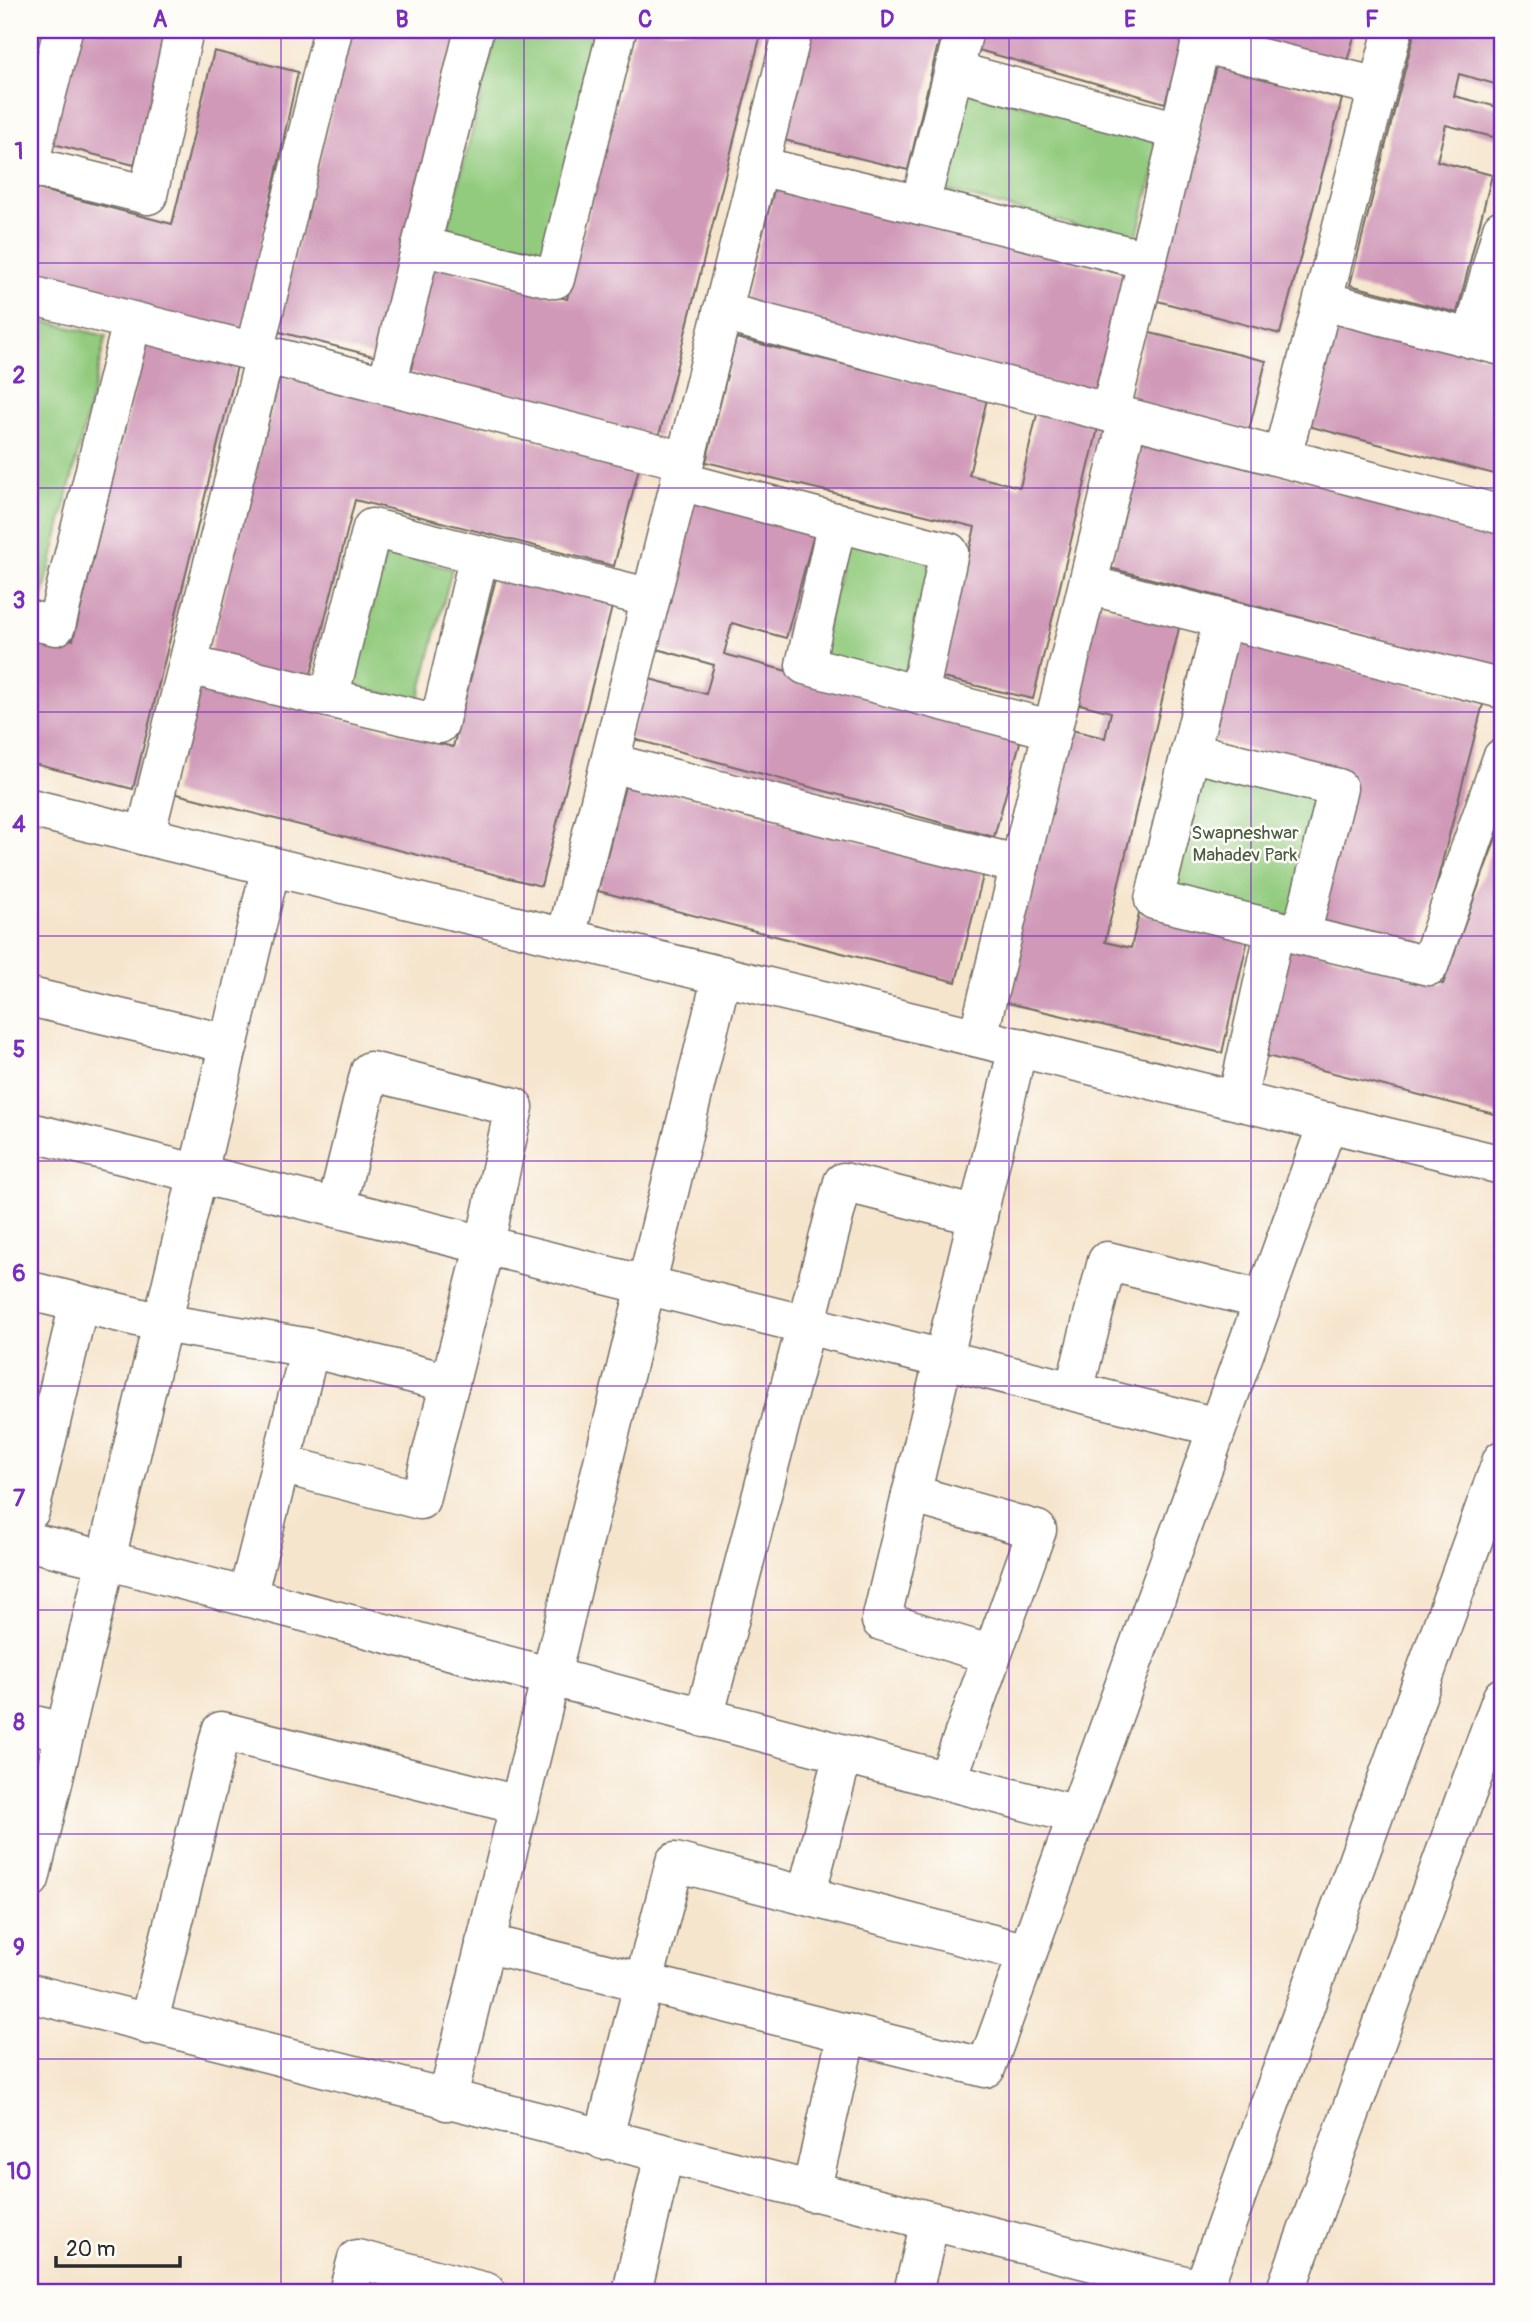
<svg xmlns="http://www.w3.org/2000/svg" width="1532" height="2322" font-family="Pangolin,sans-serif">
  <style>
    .green { fill: #92cb7e; stroke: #5e7b54; stroke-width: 2 }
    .building { fill: #d099b8 }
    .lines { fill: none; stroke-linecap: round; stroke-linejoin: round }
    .minor-casing { stroke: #726c64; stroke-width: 41 }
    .minor { stroke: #fff; stroke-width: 38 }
    .grid { fill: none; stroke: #7b2cbf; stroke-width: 2; stroke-opacity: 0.55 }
    .labels { text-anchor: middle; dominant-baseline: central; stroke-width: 5; stroke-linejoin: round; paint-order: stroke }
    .park-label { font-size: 19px; fill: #4a5b44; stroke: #fdfcf7 }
    .neatline { fill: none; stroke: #7b2cbf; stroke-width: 2.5 }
    .grid-label { font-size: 23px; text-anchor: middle; font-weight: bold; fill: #7b2cbf }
  </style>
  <rect width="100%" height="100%" fill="#fdfcf7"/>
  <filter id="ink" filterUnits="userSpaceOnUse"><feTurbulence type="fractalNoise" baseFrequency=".0143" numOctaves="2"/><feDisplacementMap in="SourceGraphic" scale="14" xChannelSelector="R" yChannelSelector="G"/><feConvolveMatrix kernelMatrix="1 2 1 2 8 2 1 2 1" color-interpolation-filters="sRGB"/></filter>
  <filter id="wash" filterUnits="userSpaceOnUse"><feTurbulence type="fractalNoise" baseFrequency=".00686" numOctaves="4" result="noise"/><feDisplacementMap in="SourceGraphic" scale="28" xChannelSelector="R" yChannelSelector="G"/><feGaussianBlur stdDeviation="1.57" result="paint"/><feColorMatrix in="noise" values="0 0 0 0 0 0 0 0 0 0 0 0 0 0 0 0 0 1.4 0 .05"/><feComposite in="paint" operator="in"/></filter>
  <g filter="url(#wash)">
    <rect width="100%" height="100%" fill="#f6e5cd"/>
    <g class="green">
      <path d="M 30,30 L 42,30 L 30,81 Z"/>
      <path d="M 498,30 L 602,30 L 543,262 L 445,237 Z"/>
      <path d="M 968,90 L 1162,142 L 1135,242 L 941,189 Z"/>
      <path d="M 30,318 L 106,336 L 41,605 L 30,602 Z"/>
      <path d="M 847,540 L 933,560 L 905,676 L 820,655 Z"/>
      <path d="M 386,552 L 452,569 L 418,702 L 353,686 Z"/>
      <path d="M 1193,758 L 1331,791 L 1298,931 L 1158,897 Z"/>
    </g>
    <g id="blocks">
      <g class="building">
        <path d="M 75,30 L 168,30 L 134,165 L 46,142 Z"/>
        <path d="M 352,30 L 459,30 L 377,357 L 276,331 Z"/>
        <path d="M 635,30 L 762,30 L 659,436 L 404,371 L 431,265 L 567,299 Z"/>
        <path d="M 806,30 L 912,30 L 940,36 L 908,170 L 780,139 Z"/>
        <path d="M 980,30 L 1186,30 L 1165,103 L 975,49 Z"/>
        <path d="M 1216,30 L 1356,30 L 1345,68 Z"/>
        <path d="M 1415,30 L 1502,30 L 1502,86 L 1459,74 L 1454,96 L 1502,108 L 1502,119 L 1497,138 L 1446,125 L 1437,161 L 1492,175 L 1457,313 L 1350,285 Z"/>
        <path d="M 214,51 L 298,72 L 242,332 L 30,278 L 30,187 L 172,224 Z"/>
        <path d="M 1216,66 L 1342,99 L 1280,334 L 1154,300 Z"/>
        <path d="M 775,186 L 1125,275 L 1094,394 L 744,305 Z"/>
        <path d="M 1336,319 L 1502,360 L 1502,476 L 1308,426 Z"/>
        <path d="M 1146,332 L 1266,361 L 1249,430 L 1129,401 Z"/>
        <path d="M 736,338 L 987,399 L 969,475 L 1020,487 L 1038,410 L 1099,424 L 1033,699 L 939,677 L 975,527 L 706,462 Z"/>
        <path d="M 147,339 L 238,362 L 133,789 L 30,763 L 30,630 L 73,640 Z"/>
        <path d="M 280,376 L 639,468 L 614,566 L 355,500 L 308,686 L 208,660 Z"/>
        <path d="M 1143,439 L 1502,531 L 1502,670 L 1110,568 Z"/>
        <path d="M 696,494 L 816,527 L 786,638 L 732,623 L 724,654 L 1022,735 L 994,837 L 630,738 L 646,678 L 706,694 L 714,665 L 654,648 Z"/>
        <path d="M 497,574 L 613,603 L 541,886 L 173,793 L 201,683 L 453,747 Z"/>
        <path d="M 1094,605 L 1180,624 L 1105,942 L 1131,948 L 1139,914 L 1248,939 L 1222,1053 L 999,1001 L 1063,728 L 1105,738 L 1111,712 L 1072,702 Z"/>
        <path d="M 1232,639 L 1483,704 L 1420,948 L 1317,921 L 1354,776 L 1206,738 Z"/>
        <path d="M 626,782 L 984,872 L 956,982 L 598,891 Z"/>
        <path d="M 1502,821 L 1502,1116 L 1259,1054 L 1284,944 L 1443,984 Z"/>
      </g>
    </g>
  </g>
  <g filter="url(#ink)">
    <use href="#blocks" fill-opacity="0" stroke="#726c64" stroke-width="2"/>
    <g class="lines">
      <g class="minor-casing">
        <g id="minor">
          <path d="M 1200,43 L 1378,87"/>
          <path d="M 954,71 L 1179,131"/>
          <path d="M 30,161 L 63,30"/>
          <path d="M 30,166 L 148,195 L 184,30"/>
          <path d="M 759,166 L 1147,260"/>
          <path d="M 920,205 L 964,30"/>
          <path d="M 421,246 L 555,279 L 617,30"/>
          <path d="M 30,295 L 685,461"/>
          <path d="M 1323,301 L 1502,346"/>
          <path d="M 722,312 L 1502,515"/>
          <path d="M 1472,339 L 1502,229"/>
          <path d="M 254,352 L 333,30"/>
          <path d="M 387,385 L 474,30"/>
          <path d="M 1110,413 L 1204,30"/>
          <path d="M 1282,457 L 1393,30"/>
          <path d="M 680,481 L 949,552 L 919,695"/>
          <path d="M 837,522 L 805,665 L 1053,730"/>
          <path d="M 1088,585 L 1502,689"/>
          <path d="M 1223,619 L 1154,900 L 1429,966 L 1502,758"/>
          <path d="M 30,620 L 56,626 L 132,322"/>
          <path d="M 188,665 L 439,724 L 479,555"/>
          <path d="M 329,698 L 372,528 L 651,598"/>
          <path d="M 1190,752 L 1338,788 L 1301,935"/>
          <path d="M 610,763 L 1020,865"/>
          <path d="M 30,808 L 1502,1165"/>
          <path d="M 145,836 L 265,355"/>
          <path d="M 566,937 L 793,30"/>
          <path d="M 30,997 L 229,1044"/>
          <path d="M 978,1037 L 1128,418"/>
          <path d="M 1237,1100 L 1275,929"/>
          <path d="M 30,1132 L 1217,1427"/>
          <path d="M 30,1291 L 162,1323 L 310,1348"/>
          <path d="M 1074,1391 L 1107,1261 L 1263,1300"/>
          <path d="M 281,1464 L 420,1500 L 485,1244 L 514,1107 L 370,1071 L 336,1208"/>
          <path d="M 911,1494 L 1037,1530 L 947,1781"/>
          <path d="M 30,1511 L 79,1303"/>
          <path d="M 30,1542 L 106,1560 L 1077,1815"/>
          <path d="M 247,1597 L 310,1348 L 450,1383"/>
          <path d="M 992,1655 L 881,1621 L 1018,1047"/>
          <path d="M 704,1718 L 843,1182 L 978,1216"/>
          <path d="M 30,1724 L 65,1732"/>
          <path d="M 30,1879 L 271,866"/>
          <path d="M 806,1896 L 843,1754"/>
          <path d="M 485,1943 L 986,2068 L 1328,1122"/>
          <path d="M 30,1993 L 1212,2292"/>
          <path d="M 148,2025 L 221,1731 L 519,1805"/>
          <path d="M 447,2101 L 722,975"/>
          <path d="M 603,2140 L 675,1862 L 1027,1953"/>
          <path d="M 811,2192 L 847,2033"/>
          <path d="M 348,2292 L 357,2259 L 486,2292"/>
          <path d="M 632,2292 L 664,2155"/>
          <path d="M 913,2292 L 930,2222"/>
          <path d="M 1202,2292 L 1502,1460"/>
          <path d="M 1285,2292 L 1502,1697"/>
        </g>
      </g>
      <use href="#minor" class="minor"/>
    </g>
  </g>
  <path class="grid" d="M 281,30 L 281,2292M 524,30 L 524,2292M 766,30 L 766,2292M 1009,30 L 1009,2292M 1251,30 L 1251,2292M 30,263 L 1502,263M 30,488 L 1502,488M 30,712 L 1502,712M 30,936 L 1502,936M 30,1161 L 1502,1161M 30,1386 L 1502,1386M 30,1610 L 1502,1610M 30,1834 L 1502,1834M 30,2059 L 1502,2059"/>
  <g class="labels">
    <g class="park-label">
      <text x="1245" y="833">Swapneshwar<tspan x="1245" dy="22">Mahadev Park</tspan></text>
    </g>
  </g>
  <rect width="1532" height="2322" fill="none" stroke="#fdfcf7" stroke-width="77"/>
  <path d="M56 2256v10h124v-10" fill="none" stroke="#2b2b2b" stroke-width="3.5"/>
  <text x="66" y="2256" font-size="21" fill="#2b2b2b" stroke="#fdfcf7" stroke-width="5" paint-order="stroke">20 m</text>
  <rect x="38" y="38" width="1456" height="2246" class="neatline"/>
  <g class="grid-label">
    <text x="160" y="27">A</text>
    <text x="402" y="27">B</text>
    <text x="645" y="27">C</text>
    <text x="887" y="27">D</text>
    <text x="1130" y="27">E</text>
    <text x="1372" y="27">F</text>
    <text x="19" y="159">1</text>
    <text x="19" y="383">2</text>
    <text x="19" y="608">3</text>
    <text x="19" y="832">4</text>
    <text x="19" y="1057">5</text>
    <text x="19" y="1281">6</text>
    <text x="19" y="1506">7</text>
    <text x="19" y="1730">8</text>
    <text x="19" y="1955">9</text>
    <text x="19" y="2179">10</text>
  </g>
</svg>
